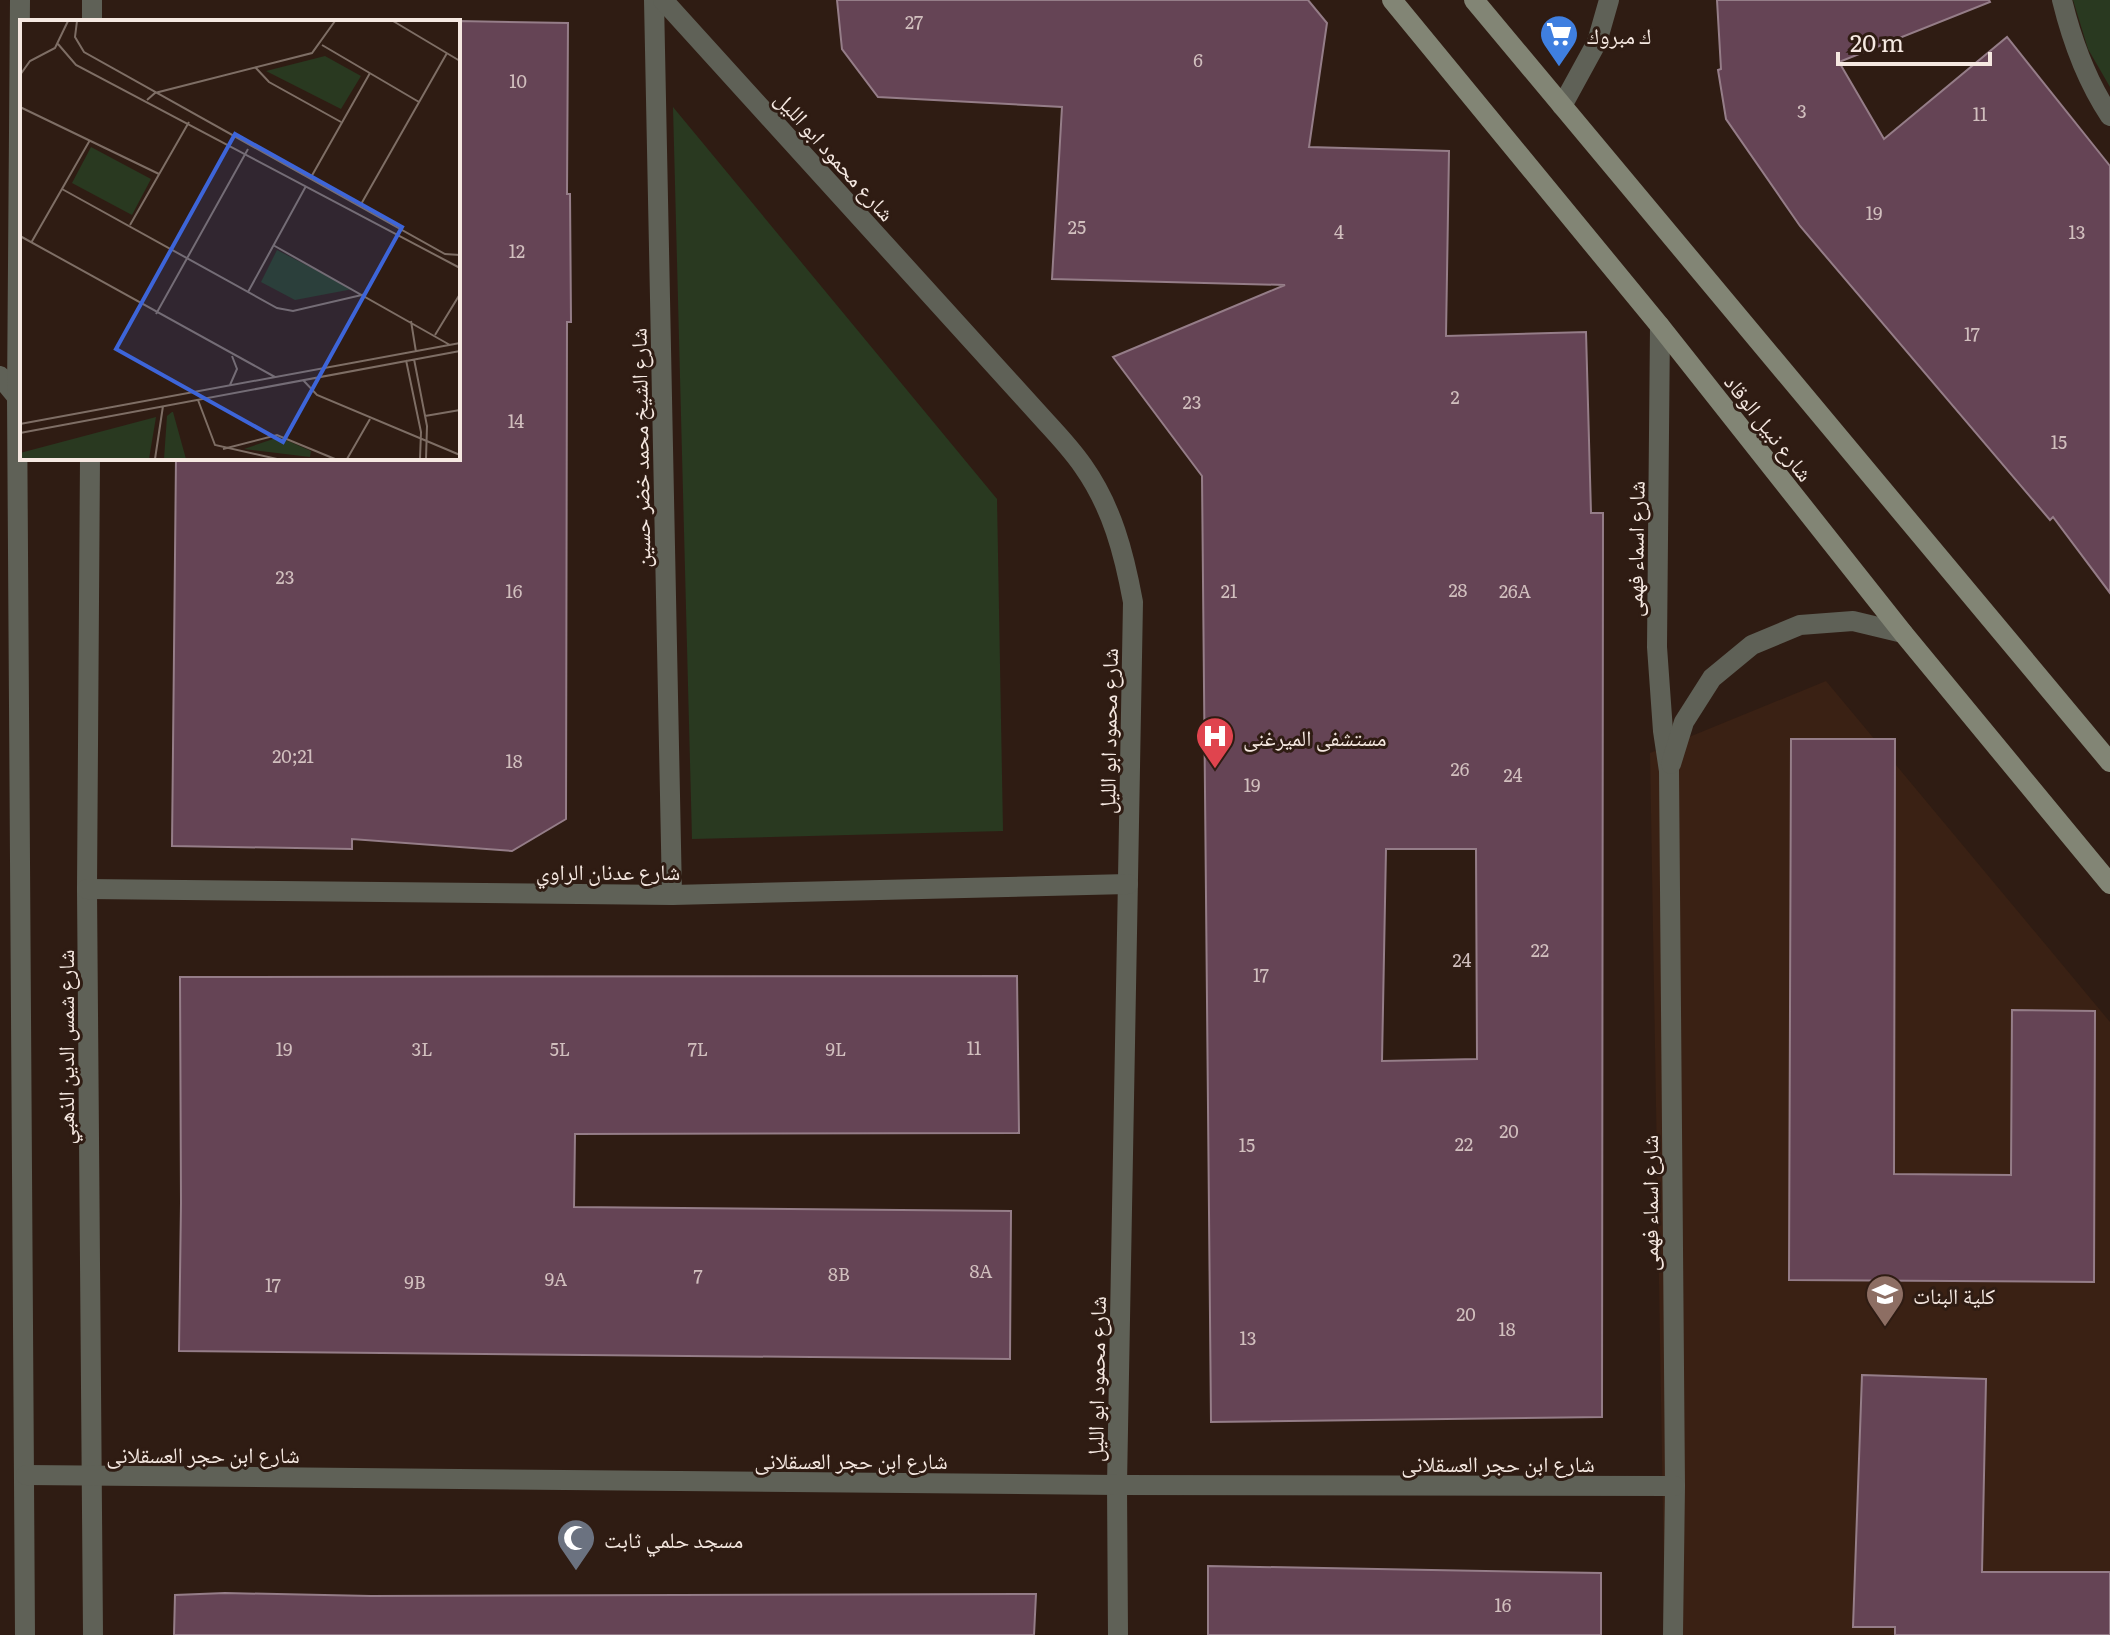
<svg xmlns="http://www.w3.org/2000/svg" width="2110" height="1635" font-family="Literata,'Noto Naskh Arabic',serif">
  <style>
    .built { fill: #3a2114 }
    .green { fill: #293920 }
    .building { fill: #654455; stroke: #957d88; stroke-width: 2; fill-rule: evenodd }
    .lines { fill: none; stroke-linecap: round; stroke-linejoin: round }
    .lane { stroke: #5f6157; stroke-width: 20 }
    .street { stroke: #5f6157; stroke-width: 20 }
    .secondary { stroke: #828575; stroke-width: 20 }
    .labels { text-anchor: middle; dominant-baseline: central; stroke-width: 6; stroke-linejoin: round; paint-order: stroke }
    .number-label { font-size: 18px; fill: #d1bfbe }
    .poi-label { font-size: 22px; fill: #f5e8e1; stroke: #2f1c13; text-anchor: start }
    .street-label { font-size: 22px; fill: #f5e8e1; stroke: #2f1c13 }
    .inset-road { fill: none; stroke: #7e6e65; stroke-width: 2 }
    .view { fill: #3d65d9; fill-opacity: 0.15; stroke: #3d65d9; stroke-width: 4 }
    .inset-edge { fill: none; stroke: #f5e8e1; stroke-width: 4 }
  </style>
  <rect width="100%" height="100%" fill="#2f1c13"/>
  <path class="built" d="M 1826,681 L 2110,1022 L 2110,1635 L 1665,1635 L 1650,753 Z"/>
  <g class="green">
    <path d="M 2073,0 L 2110,0 L 2110,87 L 2088,49 Z"/>
    <path d="M 673,107 L 997,499 L 1003,831 L 692,839 Z"/>
  </g>
  <g class="building">
    <path d="M 837,0 L 1308,0 L 1327,23 L 1309,147 L 1449,151 L 1446,336 L 1586,332 L 1591,513 L 1603,513 L 1602,1417 L 1211,1422 L 1202,476 L 1113,357 L 1285,285 L 1052,279 L 1062,107 L 878,97 L 842,49 ZM 1386,849 L 1476,849 L 1477,1059 L 1382,1061 Z"/>
    <path d="M 1717,0 L 1989,0 L 1990,2 L 1839,62 L 1884,139 L 2007,37 L 2110,166 L 2110,593 L 2053,517 L 2050,520 L 1800,226 L 1726,119 L 1718,70 L 1721,69 Z"/>
    <path d="M 458,21 L 568,23 L 567,194 L 570,194 L 571,322 L 567,322 L 566,819 L 512,851 L 352,839 L 352,849 L 172,846 L 176,458 L 458,458 Z"/>
    <path d="M 1791,739 L 1895,739 L 1894,1174 L 2011,1175 L 2012,1010 L 2095,1011 L 2094,1282 L 1789,1280 Z"/>
    <path d="M 1017,976 L 1019,1133 L 575,1134 L 574,1207 L 1011,1211 L 1010,1359 L 179,1351 L 181,1203 L 180,977 Z"/>
    <path d="M 1862,1375 L 1986,1379 L 1982,1572 L 2110,1572 L 2110,1635 L 1895,1635 L 1895,1627 L 1853,1627 Z"/>
    <path d="M 1208,1566 L 1601,1573 L 1601,1635 L 1208,1635 Z"/>
    <path d="M 225,1593 L 371,1596 L 1036,1594 L 1034,1635 L 174,1635 L 175,1595 Z"/>
  </g>
  <g class="lines">
    <path class="lane" d="M 0,376 L 17,397"/>
    <g class="street">
      <path d="M 20,0 L 17,397 L 25,1635"/>
      <path d="M 654,0 L 672,895"/>
      <path d="M 663,0 L 1046,422 C 1059,436 1072,450 1083,466 C 1112,507 1124,553 1133,602 L 1117,1485 L 1118,1635"/>
      <path d="M 2062,0 C 2072,41 2086,80 2110,116"/>
      <path d="M 92,22 L 92,0"/>
      <path d="M 1562,106 L 1597,42 L 1609,0"/>
      <path d="M 1660,326 L 1657,647 L 1663,731 L 1669,771 L 1675,1486 L 1673,1635"/>
      <path d="M 90,458 L 87,889 L 93,1635"/>
      <path d="M 1671,764 L 1684,722 L 1712,678 L 1752,645 L 1800,625 L 1853,621 L 1903,633"/>
      <path d="M 87,889 L 672,895 L 1128,884"/>
      <path d="M 26,1475 L 1117,1485 L 1675,1486"/>
    </g>
    <g class="secondary">
      <path d="M 1392,0 L 1660,326 L 1903,633 L 2110,884"/>
      <path d="M 1474,0 L 2110,762"/>
    </g>
  </g>
  <defs>
    <g id="supermarket-pin" transform="scale(2)"><path d="M0 17L-7.5 6A9.5 9.5 0 1 1 7.5 6Z" fill="#3f7fe0" stroke="#2f1c13"/><path d="M-6-5.5h2.5l.6 2H6L4.5 2H-2.5L-4.4-4H-6ZM-1.5 3.2a1.3 1.3 0 1 0 .1 0ZM3 3.2a1.3 1.3 0 1 0 .1 0Z" fill="#fff"/></g>
    <g id="hospital-pin" transform="scale(2)"><path d="M0 17L-7.5 6A9.5 9.5 0 1 1 7.5 6Z" fill="#e0444e" stroke="#2f1c13"/><path d="M-5-5h3v3.5h4V-5h3V5h-3V1.5h-4V5h-3Z" fill="#fff"/></g>
    <g id="university-pin" transform="scale(2)"><path d="M0 17L-7.5 6A9.5 9.5 0 1 1 7.5 6Z" fill="#8d6e63" stroke="#2f1c13"/><path d="M0-5L7-2L0 1L-7-2ZM-4 1L0 2.5L4 1V4Q0 6-4 4Z" fill="#fff"/></g>
    <g id="mosque-pin" transform="scale(2)"><path d="M0 17L-7.5 6A9.5 9.5 0 1 1 7.5 6Z" fill="#6b7280" stroke="#2f1c13"/><path d="M3.5-4.9A6 6 0 1 0 3.5 4.9A5 5 0 1 1 3.5-4.9Z" fill="#fff"/></g>
  </defs>
  <g fill-rule="evenodd">
    <use href="#supermarket-pin" x="1559" y="34"/>
    <use href="#hospital-pin" x="1215" y="736"/>
    <use href="#university-pin" x="1885" y="1294"/>
    <use href="#mosque-pin" x="576" y="1538"/>
  </g>
  <g class="labels">
    <g class="number-label">
      <text x="914" y="21">27</text>
      <text x="1198" y="59">6</text>
      <text x="518" y="80">10</text>
      <text x="1802" y="110">3</text>
      <text x="1980" y="113">11</text>
      <text x="1874" y="212">19</text>
      <text x="1077" y="226">25</text>
      <text x="1339" y="231">4</text>
      <text x="2077" y="231">13</text>
      <text x="517" y="250">12</text>
      <text x="1972" y="333">17</text>
      <text x="1455" y="396">2</text>
      <text x="1192" y="401">23</text>
      <text x="516" y="420">14</text>
      <text x="2059" y="441">15</text>
      <text x="285" y="576">23</text>
      <text x="1458" y="589">28</text>
      <text x="514" y="590">16</text>
      <text x="1229" y="590">21</text>
      <text x="1515" y="590">26A</text>
      <text x="293" y="755">20;21</text>
      <text x="514" y="760">18</text>
      <text x="1460" y="768">26</text>
      <text x="1513" y="774">24</text>
      <text x="1252" y="784">19</text>
      <text x="1540" y="949">22</text>
      <text x="1462" y="959">24</text>
      <text x="1261" y="974">17</text>
      <text x="974" y="1047">11</text>
      <text x="284" y="1048">19</text>
      <text x="422" y="1048">3L</text>
      <text x="560" y="1048">5L</text>
      <text x="698" y="1048">7L</text>
      <text x="836" y="1048">9L</text>
      <text x="1509" y="1130">20</text>
      <text x="1464" y="1143">22</text>
      <text x="1247" y="1144">15</text>
      <text x="981" y="1270">8A</text>
      <text x="839" y="1273">8B</text>
      <text x="698" y="1275">7</text>
      <text x="556" y="1278">9A</text>
      <text x="415" y="1281">9B</text>
      <text x="273" y="1284">17</text>
      <text x="1466" y="1313">20</text>
      <text x="1507" y="1328">18</text>
      <text x="1248" y="1337">13</text>
      <text x="1503" y="1604">16</text>
    </g>
    <g class="poi-label">
      <text x="1587" y="34">ك مبروك</text>
      <text x="1243" y="736">مستشفى الميرغنى</text>
      <text x="1913" y="1294">كلية البنات</text>
      <text x="604" y="1538">مسجد حلمي ثابت</text>
    </g>
    <g class="street-label">
      <text transform="translate(836 155) rotate(48)">شارع محمود ابو الليل</text>
      <text transform="translate(1770 427) rotate(52)">شارع نبيل الوقاد</text>
      <text transform="translate(639 448) rotate(-91)">شارع الشيخ محمد خضر حسين</text>
      <text transform="translate(1634 549) rotate(-89)">شارع اسماء فهمى</text>
      <text transform="translate(1107 731) rotate(-89)">شارع محمود ابو الليل</text>
      <text x="608" y="870">شارع عدنان الراوي</text>
      <text transform="translate(64 1047) rotate(-90)">شارع شمس الدين الذهبي</text>
      <text transform="translate(1648 1203) rotate(-90)">شارع اسماء فهمى</text>
      <text transform="translate(1095 1379) rotate(-89)">شارع محمود ابو الليل</text>
      <text x="203" y="1453">شارع ابن حجر العسقلانى</text>
      <text x="851" y="1459">شارع ابن حجر العسقلانى</text>
      <text x="1498" y="1462">شارع ابن حجر العسقلانى</text>
    </g>
  </g>
  <g transform="translate(20 20)">
    <rect width="440" height="440" fill="#2f1c13"/>
    <path d="M 305,36 L 341,56 L 321,89 L 246,51 ZM 71,127 L 131,159 L 112,195 L 52,163 ZM 257,230 L 333,269 L 275,280 L 241,262 ZM 152,392 L 153,392 L 166,439 L 144,439 L 147,396 ZM 136,397 L 129,439 L 0,439 L 0,433 ZM 259,417 L 291,431 L 290,437 L 224,429 Z" fill="#293920"/>
    <path class="inset-road" d="M 57,1 L 55,17 L 64,32 L 425,234 L 440,235M 373,1 L 440,41M 38,24 L 56,45 L 440,248M 302,25 L 399,82M 235,47 L 249,62 L 321,102M 0,55 L 10,41 L 35,28 L 48,1M 127,80 L 135,73 L 292,33 L 315,1M 0,87 L 139,154M 290,159 L 350,53M 42,169 L 257,288 L 273,291 L 346,274M 340,186 L 427,33M 110,205 L 169,102M 0,216 L 255,357M 11,223 L 70,120M 253,225 L 430,325M 228,272 L 286,166M 136,294 L 228,129M 391,301 L 396,332M 415,315 L 440,274M 394,339 L 407,406 L 406,439M 386,340 L 401,412 L 400,439M 283,360 L 297,375 L 440,435M 210,365 L 217,349 L 212,336M 178,380 L 195,425 L 257,439M 405,396 L 440,390M 0,404 L 440,323M 0,413 L 440,331M 203,429 L 257,415 L 315,439M 135,439 L 143,386M 327,439 L 350,399"/>
    <path class="view" d="M 215,114 L 382,207 L 263,422 L 96,329 Z"/>
    <rect width="440" height="440" class="inset-edge"/>
  </g>
  <path d="M1838 52v12h152v-12" fill="none" stroke="#f5e8e1" stroke-width="4"/>
  <text x="1850" y="52" font-size="24" fill="#f5e8e1" stroke="#2f1c13" stroke-width="6" paint-order="stroke">20 m</text>
</svg>
